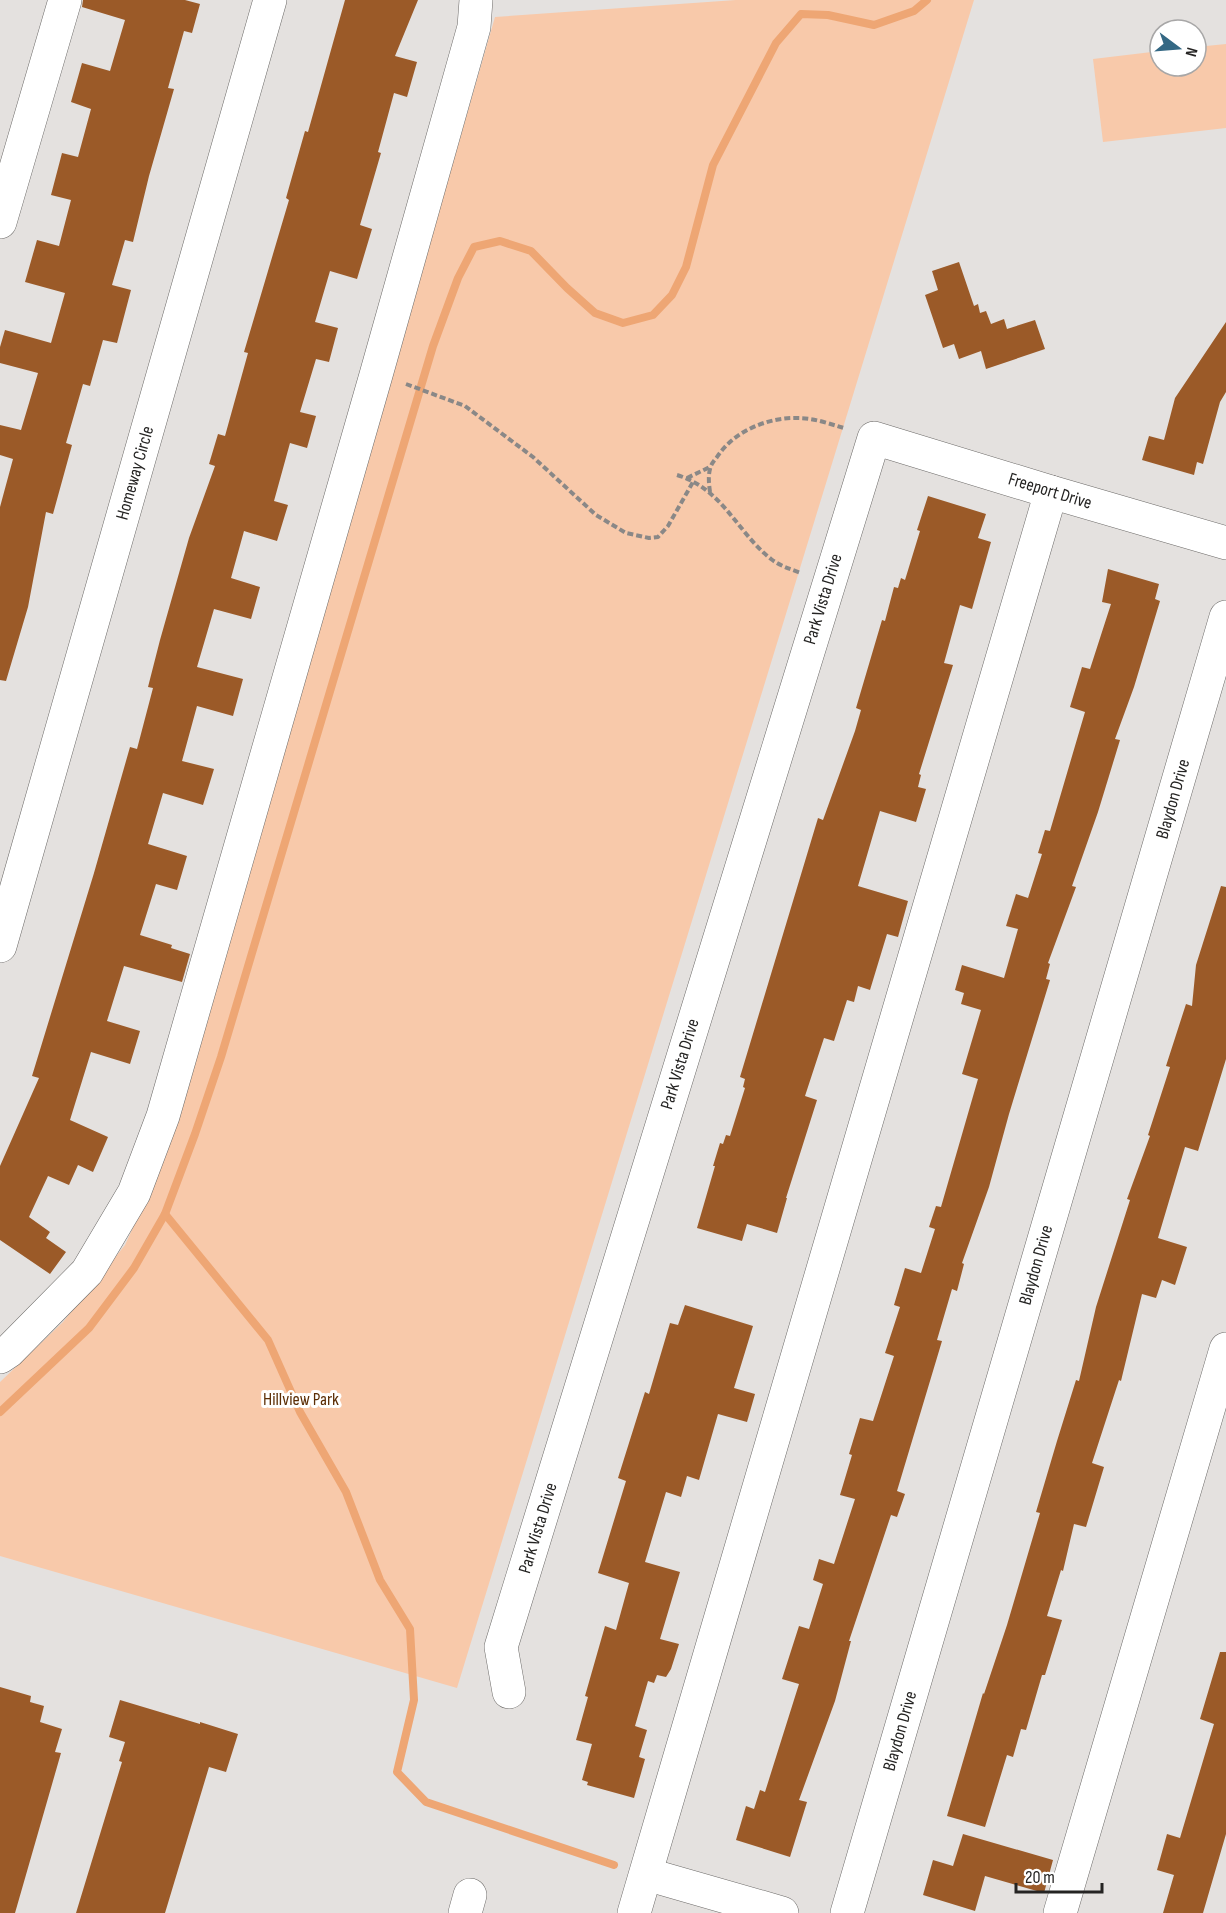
<svg xmlns="http://www.w3.org/2000/svg" width="1226" height="1913" font-family="'Sofia Sans Condensed',sans-serif">
  <style>
    .green { fill: #f8c9aa }
    .lines { fill: none; stroke-linecap: round; stroke-linejoin: round }
    .stream { stroke: #eea674; stroke-width: 8 }
    .building { fill: #9b5a28 }
    .minor-casing { stroke: #6c6a68; stroke-width: 34 }
    .path { stroke: #8a8887; stroke-width: 4; stroke-dasharray: 6 3; stroke-linecap: butt }
    .minor { stroke: #fff; stroke-width: 33 }
    .labels { text-anchor: middle; dominant-baseline: central; stroke-width: 6; stroke-linejoin: round; paint-order: stroke }
    .street-label { font-size: 18px; fill: #252423; stroke: #fff }
    .park-label { font-size: 18px; fill: #5c2e06; stroke: #fff }
  </style>
  <rect width="100%" height="100%" fill="#e4e1df"/>
  <g class="green">
    <path d="M 736,0 L 974,0 L 457,1688 L 0,1556 L 0,1382 L 63,1322 L 125,1245 L 166,1155 L 495,17 Z"/>
    <path d="M 1226,44 L 1226,128 L 1103,142 L 1093,59 L 1160,51 L 1160,66 L 1196,66 L 1196,47 Z"/>
  </g>
  <g class="lines">
    <g class="stream">
      <path d="M 165,1214 L 268,1340 L 300,1412 L 346,1492 L 380,1580 L 410,1629 L 414,1700 L 397,1772 L 426,1802 L 614,1865"/>
      <path d="M 0,1412 L 89,1328 L 134,1268 L 165,1214 L 195,1134 L 221,1057 L 433,346 L 458,278 L 474,247 L 500,241 L 531,251 L 567,288 L 595,313 L 623,323 L 653,315 L 672,295 L 686,267 L 713,165 L 776,43 L 801,14 L 828,15 L 874,25 L 914,11 L 927,0"/>
    </g>
  </g>
  <g class="building">
    <path d="M 83,0 L 185,0 L 200,4 L 192,33 L 184,31 L 168,88 L 174,89 L 149,176 L 133,242 L 125,240 L 112,285 L 131,290 L 117,343 L 103,340 L 90,386 L 83,384 L 66,443 L 72,445 L 53,514 L 46,512 L 28,607 L 6,681 L 0,680 L 0,507 L 13,459 L 0,455 L 0,425 L 21,430 L 38,373 L 0,363 L 0,347 L 5,330 L 51,343 L 65,293 L 25,282 L 37,240 L 59,246 L 71,200 L 51,195 L 62,153 L 78,157 L 91,109 L 71,102 L 82,63 L 110,71 L 125,20 L 82,7 Z"/>
    <path d="M 345,0 L 418,0 L 395,56 L 417,62 L 407,97 L 394,93 L 378,152 L 381,153 L 360,225 L 372,229 L 357,279 L 330,271 L 315,322 L 338,328 L 329,362 L 316,359 L 300,412 L 316,416 L 307,448 L 290,443 L 274,501 L 288,505 L 277,541 L 244,531 L 231,578 L 260,587 L 251,619 L 214,609 L 197,667 L 243,679 L 233,716 L 197,706 L 182,761 L 214,769 L 203,805 L 163,793 L 148,844 L 187,856 L 177,890 L 156,884 L 140,935 L 172,945 L 171,948 L 190,954 L 182,982 L 124,966 L 107,1021 L 140,1031 L 130,1064 L 91,1052 L 70,1120 L 108,1137 L 93,1172 L 78,1165 L 69,1185 L 48,1176 L 29,1217 L 50,1232 L 46,1238 L 66,1252 L 50,1274 L 0,1240 L 0,1166 L 39,1078 L 32,1076 L 94,873 L 130,747 L 137,749 L 153,688 L 148,687 L 160,640 L 189,538 L 215,466 L 209,464 L 218,434 L 225,436 L 248,353 L 244,352 L 289,200 L 286,198 L 305,131 L 308,132 Z"/>
    <path d="M 959,262 L 974,306 L 978,304 L 980,313 L 986,311 L 991,324 L 1004,319 L 1007,329 L 1035,320 L 1045,349 L 986,369 L 981,351 L 959,359 L 954,344 L 943,348 L 925,295 L 938,290 L 932,271 Z"/>
    <path d="M 1226,322 L 1226,392 L 1220,402 L 1203,464 L 1197,462 L 1194,475 L 1142,460 L 1149,436 L 1164,440 L 1175,398 Z"/>
    <path d="M 928,496 L 986,514 L 978,538 L 991,542 L 972,609 L 960,605 L 944,663 L 953,665 L 919,774 L 921,775 L 918,787 L 926,789 L 916,822 L 880,811 L 858,886 L 908,901 L 898,937 L 887,934 L 870,990 L 858,986 L 854,1002 L 847,1000 L 834,1041 L 824,1038 L 805,1096 L 817,1100 L 786,1198 L 787,1198 L 777,1233 L 747,1224 L 742,1241 L 697,1228 L 715,1166 L 713,1166 L 720,1143 L 723,1144 L 726,1135 L 730,1136 L 745,1088 L 743,1087 L 745,1079 L 740,1077 L 818,818 L 823,820 L 855,731 L 861,710 L 856,708 L 882,620 L 885,621 L 894,587 L 898,588 L 901,578 L 905,580 L 920,531 L 917,530 Z"/>
    <path d="M 1108,569 L 1159,584 L 1155,599 L 1160,601 L 1134,687 L 1115,739 L 1120,740 L 1098,812 L 1072,886 L 1076,887 L 1048,963 L 1050,964 L 1046,979 L 1050,980 L 1009,1114 L 989,1187 L 962,1263 L 964,1264 L 957,1291 L 952,1289 L 937,1340 L 942,1341 L 897,1491 L 905,1494 L 897,1517 L 891,1515 L 849,1641 L 851,1641 L 835,1701 L 799,1800 L 807,1802 L 790,1857 L 736,1840 L 746,1806 L 754,1809 L 760,1790 L 765,1792 L 799,1684 L 782,1679 L 799,1626 L 809,1629 L 823,1584 L 813,1580 L 819,1559 L 834,1564 L 855,1499 L 840,1495 L 852,1455 L 849,1454 L 860,1418 L 873,1421 L 894,1356 L 885,1353 L 900,1307 L 894,1305 L 905,1268 L 921,1273 L 935,1229 L 929,1227 L 936,1206 L 941,1207 L 978,1079 L 962,1074 L 981,1010 L 961,1004 L 964,993 L 955,990 L 962,965 L 1004,978 L 1018,929 L 1006,926 L 1016,894 L 1028,898 L 1042,854 L 1038,853 L 1045,830 L 1050,831 L 1085,712 L 1070,707 L 1082,667 L 1090,669 L 1111,604 L 1102,602 Z"/>
    <path d="M 1221,886 L 1226,887 L 1226,1059 L 1198,1151 L 1185,1147 L 1158,1238 L 1187,1247 L 1175,1285 L 1162,1280 L 1156,1298 L 1142,1294 L 1121,1381 L 1119,1380 L 1092,1463 L 1104,1467 L 1086,1527 L 1074,1524 L 1063,1571 L 1061,1570 L 1047,1616 L 1062,1620 L 1045,1675 L 1042,1675 L 1026,1730 L 1021,1729 L 1013,1757 L 1007,1755 L 985,1827 L 947,1816 L 983,1693 L 984,1694 L 1007,1625 L 1040,1513 L 1036,1512 L 1057,1441 L 1076,1380 L 1079,1381 L 1096,1307 L 1130,1200 L 1127,1199 L 1150,1136 L 1148,1135 L 1170,1067 L 1166,1066 L 1186,1004 L 1192,1006 L 1196,965 Z"/>
    <path d="M 685,1305 L 753,1326 L 734,1388 L 755,1394 L 747,1422 L 718,1414 L 699,1480 L 687,1476 L 681,1497 L 666,1492 L 645,1562 L 680,1572 L 660,1639 L 679,1644 L 671,1669 L 666,1677 L 657,1675 L 654,1683 L 648,1681 L 635,1726 L 647,1730 L 639,1757 L 645,1759 L 634,1798 L 587,1785 L 588,1782 L 582,1780 L 592,1744 L 576,1740 L 588,1697 L 585,1696 L 605,1626 L 616,1630 L 629,1583 L 598,1573 L 626,1481 L 618,1478 L 645,1392 L 649,1394 L 670,1323 L 678,1325 Z"/>
    <path d="M 1220,1652 L 1226,1652 L 1226,1834 L 1203,1913 L 1163,1913 L 1174,1875 L 1157,1870 L 1167,1834 L 1180,1838 L 1214,1724 L 1200,1719 Z"/>
    <path d="M 0,1687 L 31,1696 L 30,1702 L 44,1706 L 40,1722 L 62,1729 L 55,1752 L 61,1753 L 15,1913 L 0,1913 Z"/>
    <path d="M 120,1700 L 200,1724 L 200,1722 L 238,1734 L 226,1772 L 209,1767 L 165,1913 L 76,1913 L 122,1762 L 119,1761 L 125,1742 L 109,1737 Z"/>
    <path d="M 963,1834 L 1053,1860 L 1044,1893 L 985,1876 L 975,1911 L 923,1895 L 933,1860 L 953,1866 Z"/>
  </g>
  <g class="lines">
    <g class="minor-casing">
      <g id="minor">
        <path d="M 0,222 L 65,0"/>
        <path d="M 0,946 L 270,0"/>
        <path d="M 0,1357 L 9,1351 L 87,1272 L 134,1193 L 163,1116 L 376,375 L 474,27 L 476,0"/>
        <path d="M 509,1692 L 501,1647 L 874,438 L 1051,492 L 1226,543"/>
        <path d="M 646,1874 L 782,1913"/>
        <path d="M 465,1913 L 470,1895"/>
        <path d="M 634,1913 L 1051,492"/>
        <path d="M 847,1913 L 1226,617"/>
        <path d="M 1060,1913 L 1226,1349"/>
      </g>
    </g>
    <g class="path">
      <path d="M 406,384 L 465,406 L 533,457 L 596,515 L 626,533 L 649,538 L 658,537 L 668,526 L 693,482"/>
      <path d="M 677,475 C 723,489 736,531 771,559 C 780,566 790,569 801,573"/>
      <path d="M 687,478 L 710,467"/>
      <path d="M 710,492 C 709,484 708,477 710,469 C 711,464 714,461 717,457 C 734,431 768,417 798,418 C 814,418 830,424 844,428"/>
    </g>
    <use href="#minor" class="minor"/>
  </g>
  <g class="labels">
    <g class="street-label">
      <text transform="translate(135 473) rotate(-74)">Homeway Circle</text>
      <text transform="translate(1050 491) rotate(17)">Freeport Drive</text>
      <text transform="translate(823 599) rotate(-73)">Park Vista Drive</text>
      <text transform="translate(1173 799) rotate(-74)">Blaydon Drive</text>
      <text transform="translate(680 1064) rotate(-73)">Park Vista Drive</text>
      <text transform="translate(1036 1265) rotate(-74)">Blaydon Drive</text>
      <text transform="translate(538 1528) rotate(-73)">Park Vista Drive</text>
      <text transform="translate(900 1731) rotate(-74)">Blaydon Drive</text>
    </g>
    <g class="park-label">
      <text x="301" y="1399">Hillview Park</text>
    </g>
  </g>
  <g transform="translate(1178 48) rotate(106)"><circle r="28" fill="#ffffff" stroke="#a8a7a7" stroke-width="1.5"/>
  <path d="M0-4.5L10 22L0 15L-10 22Z" fill="#346884"/>
  <text y="-9" font-size="16" font-weight="bold" text-anchor="middle" fill="#252423">N</text>
  </g>
  <path d="M1016 1883v9h86v-9" fill="none" stroke="#252423" stroke-width="3"/>
  <text x="1025" y="1883" font-size="18" fill="#252423" stroke="#ffffff" stroke-width="4.5" paint-order="stroke">20 m</text>
</svg>
